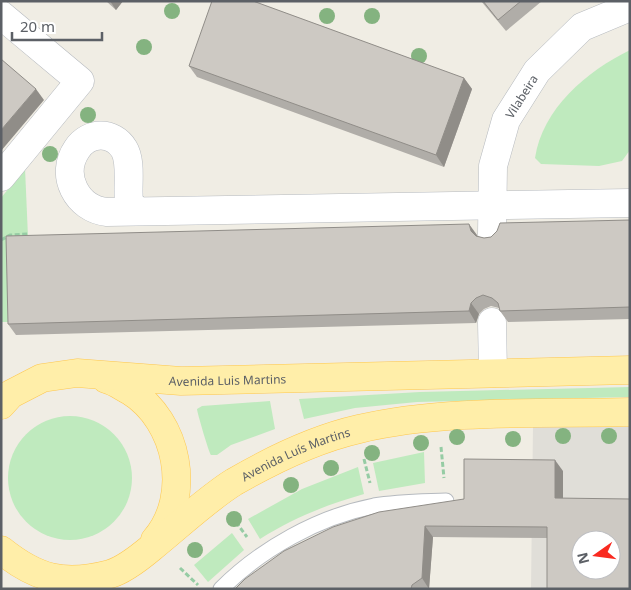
<svg xmlns="http://www.w3.org/2000/svg" width="631" height="590" font-family="'Noto Sans',sans-serif">
  <style>
    .industrial { fill: #e0ded8; fill-rule: evenodd }
    .green { fill: #bfeabe }
    .lines { fill: none; stroke-linecap: round; stroke-linejoin: round }
    .lane-casing { stroke: #b6babf; stroke-width: 17 }
    .street-casing { stroke: #b6babf; stroke-width: 29 }
    .primary-casing { stroke: #fec74e; stroke-width: 29 }
    .path { stroke: #96cca4; stroke-width: 3; stroke-dasharray: 5 2.5; stroke-linecap: butt }
    .lane { stroke: #fff; stroke-width: 15 }
    .street { stroke: #fff; stroke-width: 28 }
    .primary { stroke: #ffeea9; stroke-width: 28 }
    .tree { fill: #84b380 }
    .wall { fill: #b0ada8 }
    .shaded-wall { fill: #908d88 }
    .building { fill: #cdc9c3; stroke: #908d88; fill-rule: evenodd }
    .labels { text-anchor: middle; dominant-baseline: central; stroke-width: 4.5; stroke-linejoin: round; paint-order: stroke }
    .street-label { font-size: 12px; fill: #5c6066; stroke: #fff }
  </style>
  <rect width="100%" height="100%" fill="#f0ede4"/>
  <path class="industrial" d="M 533,426 L 630,427 L 630,589 L 531,589 ZM 581,540 L 611,540 L 611,570 L 581,570 Z"/>
  <g class="green">
    <path d="M 630,50 L 630,150 L 622,161 L 599,166 L 541,164 L 535,158 C 542,109 587,71 630,50 Z"/>
    <path d="M 25,168 L 28,237 L 16,322 L 1,322 L 1,198 Z"/>
    <path d="M 630,387 L 630,397 L 417,402 L 355,408 L 304,419 L 299,399 L 420,392 Z"/>
    <path d="M 270,401 L 275,429 L 231,445 L 217,455 L 211,455 C 209,453 197,412 197,409 L 202,406 Z"/>
    <circle cx="70" cy="478" r="62"/>
    <path d="M 424,452 L 425,483 L 379,491 L 373,463 Z"/>
    <path d="M 358,467 L 364,494 C 326,505 293,518 260,539 L 248,519 L 302,489 Z"/>
    <path d="M 232,533 L 244,550 L 208,582 L 194,565 Z"/>
  </g>
  <g class="lines">
    <g class="lane-casing">
      <path id="lane" d="M 221,589 C 261,549 318,517 374,506 C 398,502 422,502 446,501"/>
    </g>
    <g class="street-casing">
      <g id="street">
        <path d="M 1,15 L 80,81 L 1,177"/>
        <path d="M 137,211 L 129,202 C 127,187 132,162 124,149 C 113,131 89,131 77,149 C 59,175 77,209 107,212 L 630,203"/>
        <path id="s1" d="M 492,234 L 493,166 L 506,120 L 537,71 L 582,27 L 630,7"/>
        <path d="M 492,322 L 493,373"/>
      </g>
    </g>
    <g class="primary-casing">
      <g id="primary">
        <path d="M 106,379 C 115,381 122,387 130,391 C 178,421 193,496 155,540"/>
        <path id="s2" d="M 1,405 L 11,394 L 42,378 L 77,373 L 181,381 L 630,370"/>
        <path id="s3" d="M 1,550 C 37,579 64,586 110,574 C 124,570 139,558 151,548 C 176,528 208,498 234,482 C 272,460 315,439 359,429 C 442,409 544,414 630,412"/>
      </g>
    </g>
    <g class="path">
      <path d="M 1,240 L 10,235 L 28,234"/>
      <path d="M 441,447 L 444,478"/>
      <path d="M 364,459 L 370,483"/>
      <path d="M 236,522 L 247,537"/>
      <path d="M 180,568 L 198,585"/>
    </g>
    <use href="#lane" class="lane"/>
    <use href="#street" class="street"/>
    <use href="#primary" class="primary"/>
  </g>
  <g class="tree">
    <circle cx="172" cy="11" r="8"/>
    <circle cx="327" cy="16" r="8"/>
    <circle cx="372" cy="16" r="8"/>
    <circle cx="144" cy="47" r="8"/>
    <circle cx="419" cy="56" r="8"/>
    <circle cx="88" cy="115" r="8"/>
    <circle cx="50" cy="154" r="8"/>
    <circle cx="563" cy="436" r="8"/>
    <circle cx="609" cy="436" r="8"/>
    <circle cx="457" cy="437" r="8"/>
    <circle cx="513" cy="439" r="8"/>
    <circle cx="421" cy="443" r="8"/>
    <circle cx="372" cy="453" r="8"/>
    <circle cx="331" cy="468" r="8"/>
    <circle cx="291" cy="485" r="8"/>
    <circle cx="234" cy="519" r="8"/>
    <circle cx="195" cy="550" r="8"/>
  </g>
  <g class="wall">
    <path d="M 106,1 L 123,1 L 116,10 Z"/>
    <path d="M 481,1 L 542,1 L 506,31 Z"/>
    <path d="M 189,66 L 464,78 L 472,89 L 444,167 L 197,77 Z"/>
    <path d="M 630,220 L 630,319 L 508,322 L 500,311 L 499,308 L 491,306 L 484,309 L 479,314 L 476,323 L 16,335 L 8,324 L 477,235 L 477,236 L 484,238 Z"/>
    <path d="M 563,471 L 563,498 L 547,538 L 433,537 L 429,589 L 235,589 L 464,499 Z"/>
  </g>
  <g class="shaded-wall">
    <path d="M 110,1 L 123,1 L 116,10 Z"/>
    <path d="M 464,78 L 472,89 L 444,167 L 436,155 Z"/>
    <path d="M 36,89 L 44,100 L 1,151 L 1,130 Z"/>
    <path d="M 469,224 L 477,235 L 479,242 L 471,231 Z"/>
    <path d="M 471,303 L 479,314 L 476,323 L 469,311 Z"/>
    <path d="M 555,460 L 563,471 L 563,509 L 555,498 Z"/>
    <path d="M 425,526 L 433,537 L 429,589 L 422,578 Z"/>
  </g>
  <g class="building">
    <path d="M 212,1 L 253,1 L 464,78 L 436,155 L 189,66 Z"/>
    <path d="M 483,1 L 521,1 L 498,20 Z"/>
    <path d="M 1,59 L 36,89 L 1,130 Z"/>
    <path d="M 630,220 L 630,307 L 500,311 L 498,303 L 492,298 L 483,295 L 476,298 L 471,303 L 469,311 L 8,324 L 6,236 L 469,224 L 471,231 L 476,236 L 484,238 L 491,237 L 497,231 L 500,223 Z"/>
    <path d="M 464,459 L 555,460 L 555,498 L 630,499 L 630,589 L 547,589 L 547,527 L 425,526 L 422,578 L 412,585 L 411,589 L 235,589 L 245,579 L 284,551 L 333,527 L 379,512 L 464,499 ZM 581,540 L 611,540 L 611,570 L 581,570 Z"/>
  </g>
  <g class="labels">
    <g class="street-label">
      <text stroke="none"><textPath href="#s1" startOffset="144">Vilabeira</textPath></text>
      <text stroke="none"><textPath href="#s2" startOffset="236">Avenida Luis Martins</textPath></text>
      <text stroke="none"><textPath href="#s3" startOffset="340">Avenida Luís Martins</textPath></text>
    </g>
  </g>
  <rect width="631" height="590" fill="none" stroke="#5c6066" stroke-width="5"/>
  <g transform="translate(596 555) rotate(256)"><circle r="24" fill="#ffffff" stroke="#bebfc2"/>
  <path d="M0-4L9 19L0 12L-9 19Z" fill="#f92a20"/>
  <text y="-8" font-size="14" font-weight="bold" text-anchor="middle" fill="#5c6066">N</text>
  </g>
  <path d="M12 32v8h90v-8" fill="none" stroke="#5c6066" stroke-width="2.5"/>
  <text x="20" y="32" font-size="15" fill="#5c6066" stroke="#ffffff" stroke-width="4" paint-order="stroke">20 m</text>
</svg>
